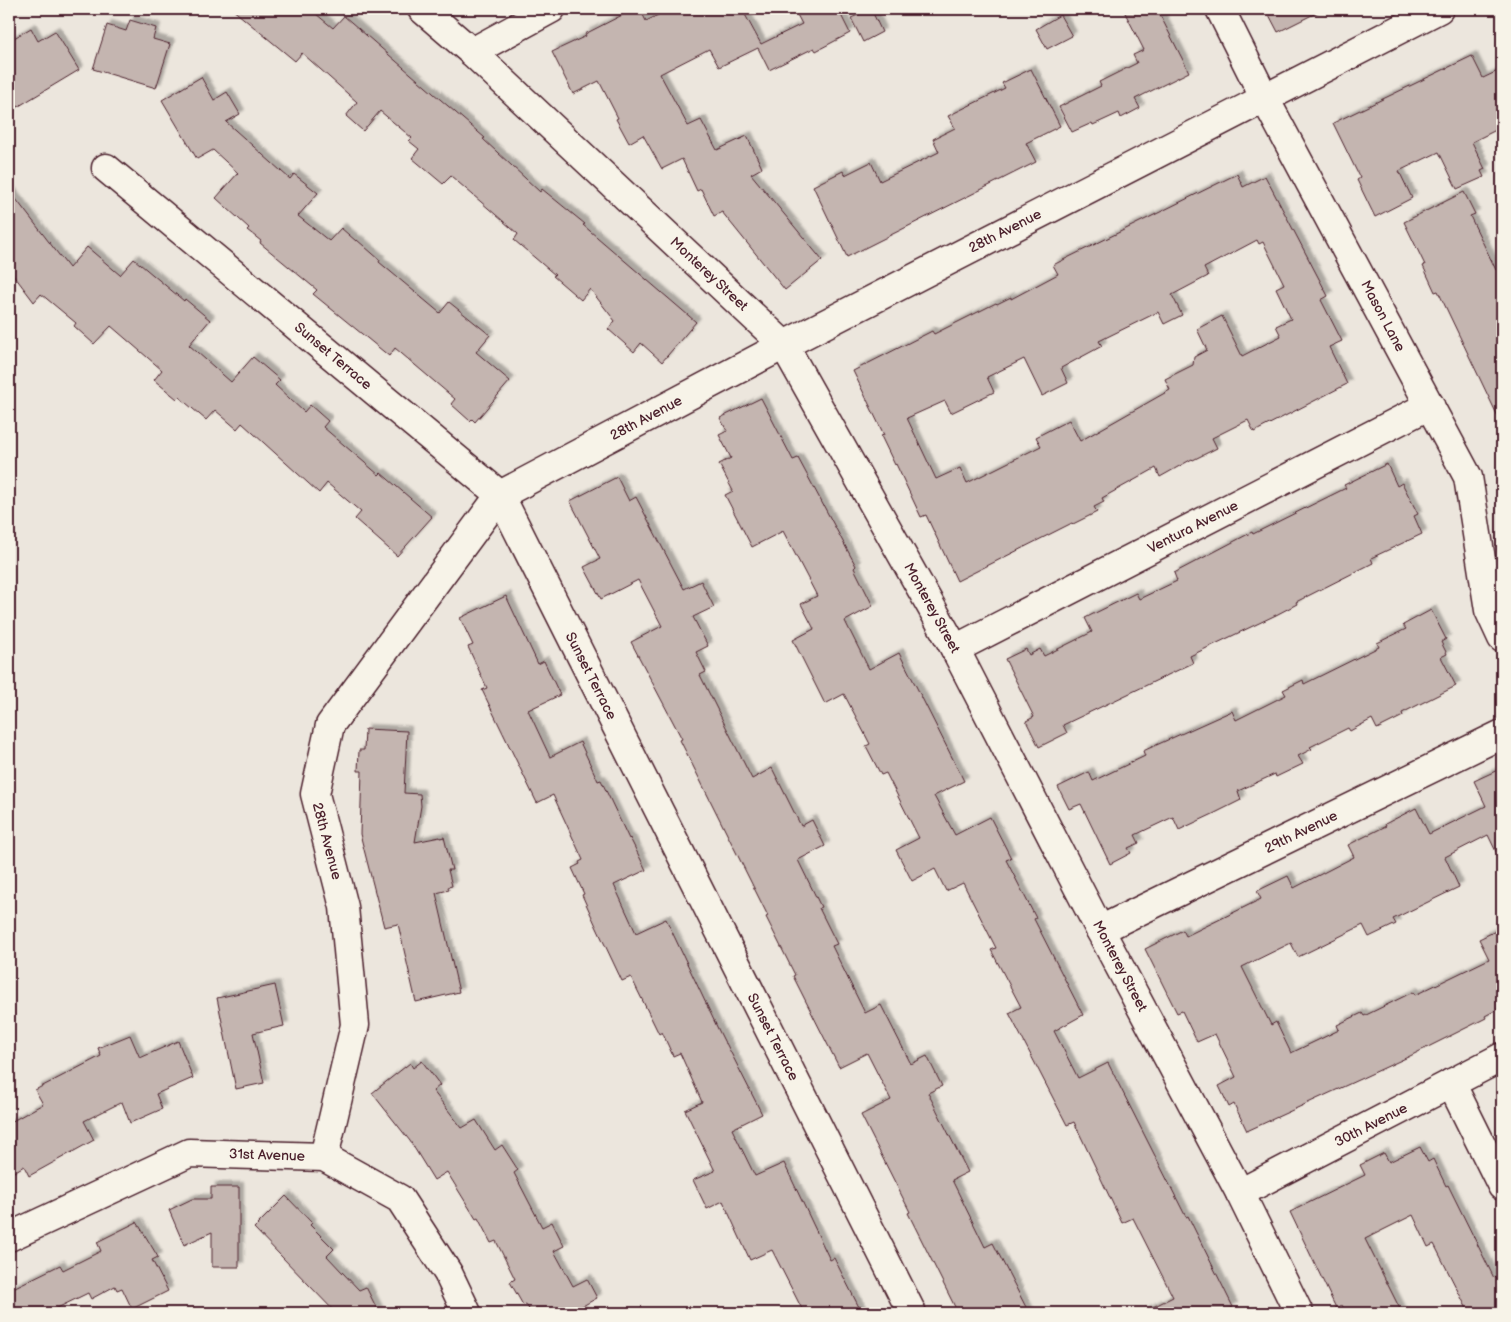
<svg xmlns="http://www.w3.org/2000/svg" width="1511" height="1322" font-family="'Balsamiq Sans',sans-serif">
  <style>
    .building { fill: #c4b5b0; stroke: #4a1f2b; fill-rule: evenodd; filter: url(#shadow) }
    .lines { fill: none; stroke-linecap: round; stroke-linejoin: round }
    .minor-casing { stroke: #4a1f2b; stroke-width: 31 }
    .tertiary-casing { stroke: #4a1f2b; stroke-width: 31 }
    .minor { stroke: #f7f3e8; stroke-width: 28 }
    .tertiary { stroke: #f7f3e8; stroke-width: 28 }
    .labels { text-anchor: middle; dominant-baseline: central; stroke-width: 4; stroke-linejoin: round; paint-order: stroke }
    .street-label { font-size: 14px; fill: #4a1f2b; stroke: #f7f3e8 }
  </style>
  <defs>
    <filter id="shadow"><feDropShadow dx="4.5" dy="-4.5" stdDeviation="1" flood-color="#0004"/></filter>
  </defs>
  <rect width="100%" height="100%" fill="#ece6dd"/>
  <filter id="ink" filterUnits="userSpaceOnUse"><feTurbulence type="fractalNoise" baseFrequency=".02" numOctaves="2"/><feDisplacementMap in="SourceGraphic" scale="10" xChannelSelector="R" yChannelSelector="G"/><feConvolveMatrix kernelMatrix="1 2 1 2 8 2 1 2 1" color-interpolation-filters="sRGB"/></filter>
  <g filter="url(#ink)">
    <g class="building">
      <path d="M 232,9 L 310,9 L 333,28 L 344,16 L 485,138 L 483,139 L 540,192 L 542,189 L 585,224 L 583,225 L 696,322 L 662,362 L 641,343 L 634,352 L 608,329 L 615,321 L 590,289 L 581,300 L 553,276 L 555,275 L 514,240 L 518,234 L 451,176 L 443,184 L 412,158 L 419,149 L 409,141 L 412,138 L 380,111 L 363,131 L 346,116 L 357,102 L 302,53 L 295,61 Z"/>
      <path d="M 634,9 L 640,9 L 646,21 L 670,9 L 742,9 L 761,44 L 802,24 L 794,9 L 838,9 L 850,33 L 816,51 L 814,48 L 769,70 L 758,48 L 719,67 L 709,49 L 660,74 L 688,126 L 701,120 L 717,150 L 747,136 L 762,168 L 751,174 L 822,260 L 785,290 L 722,212 L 714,216 L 701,189 L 697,191 L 682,159 L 662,169 L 643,135 L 629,143 L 616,119 L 618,118 L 599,81 L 573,94 L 552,52 L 586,36 L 585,34 Z"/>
      <path d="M 871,9 L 882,32 L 863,42 L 851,18 Z"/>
      <path d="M 1123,9 L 1157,9 L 1189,72 L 1135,99 L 1140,108 L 1121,118 L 1119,113 L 1093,125 L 1092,123 L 1072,132 L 1059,107 L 1101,86 L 1099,82 L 1137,63 L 1133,55 L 1144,50 Z"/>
      <path d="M 1266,9 L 1324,9 L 1278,32 Z"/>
      <path d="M 1060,15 L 1072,36 L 1047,49 L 1036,29 Z"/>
      <path d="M 130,20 L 156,28 L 153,39 L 170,44 L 156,88 L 93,69 L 107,25 L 126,31 Z"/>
      <path d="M 31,28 L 38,41 L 55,31 L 79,70 L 9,112 L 9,41 Z"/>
      <path d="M 1472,56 L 1483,78 L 1502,69 L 1502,127 L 1472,142 L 1485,169 L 1481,171 L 1484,177 L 1457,189 L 1439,152 L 1399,171 L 1412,198 L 1375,217 L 1357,180 L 1360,178 L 1333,123 Z"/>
      <path d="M 1031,69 L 1060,126 L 1026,143 L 1036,162 L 847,257 L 813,186 L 843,171 L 845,175 L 871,162 L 880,181 L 939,152 L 933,139 L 955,128 L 948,116 L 1005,88 L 1002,83 Z"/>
      <path d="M 201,77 L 214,100 L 227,92 L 240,114 L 226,122 L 290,179 L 294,174 L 318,193 L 298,216 L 329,241 L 341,228 L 356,241 L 357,240 L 380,260 L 379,262 L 440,313 L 449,302 L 490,335 L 476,352 L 510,381 L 475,422 L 472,419 L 470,421 L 451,404 L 455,399 L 395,348 L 389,356 L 313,294 L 317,290 L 260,243 L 261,241 L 247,230 L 249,228 L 216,198 L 238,173 L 213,150 L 197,159 L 162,100 Z"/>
      <path d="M 1237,174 L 1243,187 L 1265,176 L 1295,233 L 1328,296 L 1321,300 L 1342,341 L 1329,347 L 1347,384 L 1254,432 L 1248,420 L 1212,438 L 1217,448 L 1193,460 L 1192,459 L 1160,477 L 1156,468 L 1102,498 L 1104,502 L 1094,507 L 1097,512 L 1073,524 L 1072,523 L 957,581 L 926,515 L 921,517 L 896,464 L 895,465 L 881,436 L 884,435 L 853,371 L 932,331 L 934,334 L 996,303 L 997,304 L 1011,297 L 1011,299 L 1058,274 L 1053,265 ZM 1257,240 L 1259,244 L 1263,242 L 1284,284 L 1276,288 L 1291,319 L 1276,326 L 1281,336 L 1242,356 L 1222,316 L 1197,329 L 1207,350 L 1194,357 L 1193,365 L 1165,379 L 1170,390 L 1080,441 L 1069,420 L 1036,437 L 1041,446 L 967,483 L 960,468 L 936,479 L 907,418 L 945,401 L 951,413 L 994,392 L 987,377 L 1024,359 L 1042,396 L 1068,383 L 1061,368 L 1102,346 L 1099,341 L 1158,312 L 1164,324 L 1182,315 L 1172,295 L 1208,276 L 1204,268 Z"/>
      <path d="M 9,190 L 69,268 L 87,247 L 120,275 L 134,259 L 184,301 L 185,299 L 210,320 L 189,345 L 231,382 L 253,357 L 280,380 L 275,385 L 304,412 L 310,405 L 328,421 L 323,427 L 379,475 L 381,473 L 432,517 L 397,556 L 355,519 L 361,512 L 327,483 L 319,493 L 242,423 L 237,429 L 215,410 L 206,420 L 179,397 L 177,399 L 154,380 L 162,370 L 111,326 L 94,344 L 74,326 L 76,323 L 41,294 L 34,302 L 9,269 Z"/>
      <path d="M 1464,192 L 1475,214 L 1470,216 L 1496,270 L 1502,267 L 1502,425 L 1438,291 L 1435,292 L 1423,266 L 1425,265 L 1404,222 Z"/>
      <path d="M 761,398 L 793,460 L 798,458 L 856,566 L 854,568 L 873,606 L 845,621 L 869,669 L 899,653 L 916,686 L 964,781 L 934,796 L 955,835 L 990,817 L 1011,858 L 1006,860 L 1036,918 L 1034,919 L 1083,1015 L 1054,1031 L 1078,1078 L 1108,1063 L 1186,1217 L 1188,1216 L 1233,1307 L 1221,1313 L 1141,1313 L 1173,1297 L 1133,1218 L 1122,1223 L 1074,1122 L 1067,1125 L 1009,1013 L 1021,1007 L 991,950 L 996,948 L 963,883 L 946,891 L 935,869 L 912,881 L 896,850 L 919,838 L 886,773 L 881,775 L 866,746 L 870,744 L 844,694 L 825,704 L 793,640 L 814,629 L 801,604 L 817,596 L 783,531 L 752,547 L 725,495 L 733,491 L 719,464 L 731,458 L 719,435 L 727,431 L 720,418 Z"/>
      <path d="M 1387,464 L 1397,486 L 1402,483 L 1418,514 L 1414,516 L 1422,534 L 1371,558 L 1373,563 L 1296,602 L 1297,604 L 1276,615 L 1190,656 L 1193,663 L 1063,725 L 1067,733 L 1039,747 L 1026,721 L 1034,717 L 1005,659 L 1026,649 L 1029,655 L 1040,649 L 1044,656 L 1092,632 L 1085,618 L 1136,593 L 1139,599 L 1177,581 L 1174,573 L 1252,532 L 1253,534 L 1346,488 L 1344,485 Z"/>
      <path d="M 617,477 L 629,501 L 636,497 L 684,589 L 701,581 L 714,607 L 693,617 L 708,646 L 696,652 L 706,672 L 700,675 L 752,779 L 772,768 L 801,826 L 812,820 L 825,846 L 798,860 L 821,907 L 819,908 L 837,944 L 832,946 L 865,1013 L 881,1005 L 911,1064 L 927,1056 L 942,1086 L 928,1093 L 968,1172 L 952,1180 L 985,1247 L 993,1243 L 1029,1313 L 958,1313 L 908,1213 L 910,1212 L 861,1115 L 891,1100 L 867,1053 L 839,1067 L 793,976 L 795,975 L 766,917 L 768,916 L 680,740 L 682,739 L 631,642 L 662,626 L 638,580 L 601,599 L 584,567 L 600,559 L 570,501 Z"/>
      <path d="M 506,596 L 538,664 L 544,661 L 560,695 L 528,710 L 550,757 L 580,742 L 598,781 L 601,780 L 629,839 L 630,838 L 646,870 L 614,885 L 636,933 L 666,919 L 719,1031 L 725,1043 L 726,1043 L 762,1114 L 732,1129 L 755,1176 L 784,1163 L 830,1260 L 834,1258 L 862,1313 L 804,1313 L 772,1250 L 750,1260 L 723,1201 L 707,1209 L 693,1180 L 715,1171 L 685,1110 L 702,1102 L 680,1053 L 673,1056 L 662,1032 L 659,1034 L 631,977 L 622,981 L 596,926 L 582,895 L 584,894 L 572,868 L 580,864 L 579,862 L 583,860 L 553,795 L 537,803 L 482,690 L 487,688 L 468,647 L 473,645 L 460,618 Z"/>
      <path d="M 1431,610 L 1446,639 L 1441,642 L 1447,654 L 1441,657 L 1456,686 L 1402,713 L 1403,716 L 1377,729 L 1372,719 L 1350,731 L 1348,728 L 1310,747 L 1312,749 L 1298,756 L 1303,764 L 1276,777 L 1275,774 L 1238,791 L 1241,800 L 1213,814 L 1179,830 L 1173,817 L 1135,835 L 1139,843 L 1128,848 L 1131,853 L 1110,864 L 1081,804 L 1069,809 L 1058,787 L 1089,772 L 1093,781 L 1145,756 L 1143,751 L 1232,711 L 1236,720 L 1286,695 L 1283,690 L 1303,680 L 1304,684 L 1379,647 L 1377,643 L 1406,629 L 1403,625 Z"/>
      <path d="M 365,729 L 407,731 L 404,793 L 420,794 L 421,806 L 415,842 L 440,837 L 440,838 L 444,837 L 452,870 L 448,870 L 452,886 L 448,887 L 449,890 L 436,893 L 459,992 L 416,1002 L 398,924 L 384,927 L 360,834 L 362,771 L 358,771 L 359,750 L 364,750 Z"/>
      <path d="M 1502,768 L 1502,864 L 1488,835 L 1445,857 L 1459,887 L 1393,919 L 1396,924 L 1369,937 L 1363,925 L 1298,957 L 1291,943 L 1242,967 L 1271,1025 L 1276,1022 L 1291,1053 L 1339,1030 L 1337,1025 L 1362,1013 L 1364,1016 L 1413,992 L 1415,995 L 1489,959 L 1479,939 L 1502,928 L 1502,1007 L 1485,1016 L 1486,1018 L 1408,1057 L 1247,1131 L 1234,1104 L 1229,1107 L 1219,1086 L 1236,1077 L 1215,1034 L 1197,1042 L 1182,1011 L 1177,1013 L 1145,949 L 1183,930 L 1186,936 L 1261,899 L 1257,891 L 1288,876 L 1294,888 L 1354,857 L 1348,845 L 1386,826 L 1385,824 L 1416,808 L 1429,834 L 1486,806 L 1474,781 Z"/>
      <path d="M 275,985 L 284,1026 L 253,1033 L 264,1083 L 236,1089 L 217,998 Z"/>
      <path d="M 130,1035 L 140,1058 L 178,1041 L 193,1078 L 156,1094 L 162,1109 L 130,1123 L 122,1102 L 84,1121 L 94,1140 L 29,1176 L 24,1166 L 9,1175 L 9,1123 L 43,1104 L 35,1090 L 101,1056 L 98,1048 Z"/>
      <path d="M 422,1061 L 440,1085 L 433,1091 L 462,1128 L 476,1120 L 495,1150 L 502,1145 L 518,1170 L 514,1173 L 542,1227 L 552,1222 L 564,1246 L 554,1251 L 573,1286 L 587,1279 L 597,1298 L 579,1308 L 582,1313 L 531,1313 L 526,1304 L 523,1305 L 510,1282 L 515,1279 L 496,1241 L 491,1243 L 478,1218 L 476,1219 L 447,1172 L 434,1180 L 410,1141 L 372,1093 L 410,1063 L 413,1068 Z"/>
      <path d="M 1420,1147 L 1428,1162 L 1433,1159 L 1446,1186 L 1448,1185 L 1494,1278 L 1496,1276 L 1502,1288 L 1502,1313 L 1469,1313 L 1434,1244 L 1428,1247 L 1413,1215 L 1365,1239 L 1402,1313 L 1346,1313 L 1342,1305 L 1336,1308 L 1290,1212 L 1365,1175 L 1360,1165 L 1384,1153 L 1389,1162 Z"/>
      <path d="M 211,1187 L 239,1187 L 239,1267 L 212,1267 L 212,1232 L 184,1245 L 169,1210 L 192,1199 L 211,1199 Z"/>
      <path d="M 286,1196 L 312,1223 L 310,1225 L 334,1249 L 327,1256 L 359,1290 L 366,1287 L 379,1313 L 336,1313 L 254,1228 Z"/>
      <path d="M 137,1222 L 158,1257 L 152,1260 L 168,1291 L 132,1309 L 122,1288 L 117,1290 L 115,1286 L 91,1299 L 88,1293 L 47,1313 L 9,1313 L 9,1290 L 60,1265 L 63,1270 L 101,1251 L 97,1242 Z"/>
    </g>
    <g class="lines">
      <g class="minor-casing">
        <g id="minor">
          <path d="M 422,9 L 472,52 L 784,345 L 955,649 L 1100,930 L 1240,1193 L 1299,1313"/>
          <path d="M 1220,9 L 1264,97 L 1468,477 L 1489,610 L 1502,638"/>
          <path d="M 472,52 L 551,9"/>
          <path d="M 106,168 L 500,495 L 912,1313"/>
          <path d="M 955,649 L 1430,405"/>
          <path d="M 1100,930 L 1502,734"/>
          <path d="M 1451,1083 L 1502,1186"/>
          <path d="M 1240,1193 L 1502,1057"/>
        </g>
      </g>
      <g class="tertiary-casing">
        <g id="tertiary">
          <path d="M 324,1157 L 355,1025 L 344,907 L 315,794 L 330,725 L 500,495 L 784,345 L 1439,9"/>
          <path d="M 9,1237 L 189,1153 L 324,1157 L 400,1199 L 448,1273 L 467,1313"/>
        </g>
      </g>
      <use href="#minor" class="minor"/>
      <use href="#tertiary" class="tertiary"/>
    </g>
  </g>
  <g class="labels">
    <g class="street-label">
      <text transform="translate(1005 231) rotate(-27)">28th Avenue</text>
      <text transform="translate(709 274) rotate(43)">Monterey Street</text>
      <text transform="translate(1383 316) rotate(62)">Mason Lane</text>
      <text transform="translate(333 356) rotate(40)">Sunset Terrace</text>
      <text transform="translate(646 418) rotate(-28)">28th Avenue</text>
      <text transform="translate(1193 527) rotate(-27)">Ventura Avenue</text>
      <text transform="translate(932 608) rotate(61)">Monterey Street</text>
      <text transform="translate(591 676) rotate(63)">Sunset Terrace</text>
      <text transform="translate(1301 832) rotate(-26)">29th Avenue</text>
      <text transform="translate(327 841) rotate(75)">28th Avenue</text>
      <text transform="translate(1120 966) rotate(62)">Monterey Street</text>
      <text transform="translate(773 1037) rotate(63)">Sunset Terrace</text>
      <text transform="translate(1371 1125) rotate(-27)">30th Avenue</text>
      <text transform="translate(267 1155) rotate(2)">31st Avenue</text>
    </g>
  </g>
  <rect width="1511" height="1322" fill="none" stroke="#f7f3e8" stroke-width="30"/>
  <rect x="15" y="15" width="1481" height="1292" fill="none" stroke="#4a1f2b" stroke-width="2" filter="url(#ink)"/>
</svg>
